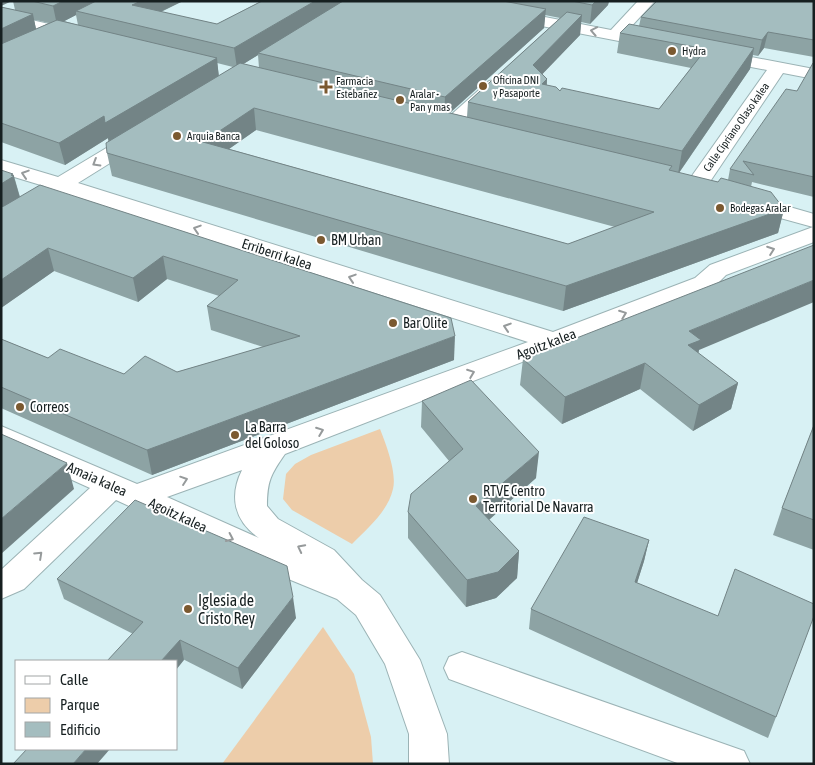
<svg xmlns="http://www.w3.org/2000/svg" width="815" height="765" font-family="'Asap Condensed',sans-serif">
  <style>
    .green { fill: #edcdaa }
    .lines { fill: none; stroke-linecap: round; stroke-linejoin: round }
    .street-casing { stroke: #9bb3b5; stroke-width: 2 }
    .street { fill: #fff; fill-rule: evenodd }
    .wall { fill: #8da3a4; fill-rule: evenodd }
    .shaded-wall { fill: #738486 }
    .building { fill: #a4bdbf; stroke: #738486; fill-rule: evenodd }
    .oneway { stroke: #969a9b }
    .poi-dot { fill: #7b5930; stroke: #fff; stroke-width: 2 }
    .labels { text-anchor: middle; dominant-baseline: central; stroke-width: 4; stroke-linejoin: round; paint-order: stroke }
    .far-poi-label { font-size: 11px; fill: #161f20; stroke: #fff; text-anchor: start }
    .far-street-label { font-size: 11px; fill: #161f20; stroke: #fff }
    .poi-label { font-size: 14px; fill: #161f20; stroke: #fff; text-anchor: start }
    .street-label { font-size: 14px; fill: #161f20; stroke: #fff }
    .near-poi-label { font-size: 16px; fill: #161f20; stroke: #fff; text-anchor: start }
  </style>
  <rect width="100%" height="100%" fill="#d8f1f4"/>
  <g class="green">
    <path d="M 380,429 C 386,444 397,473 393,489 C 388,511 368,528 352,544 L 292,510 L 283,499 L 286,474 L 295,464 L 311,455 Z"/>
    <path d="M 323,627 L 354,674 L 371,737 L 373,764 L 222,764 Z"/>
  </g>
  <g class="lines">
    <g class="street-casing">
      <g id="street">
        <path d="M 431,1 L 464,1 L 611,30 L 638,1 L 655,1 L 626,32 L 661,39 L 663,43 L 661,47 L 655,48 L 439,6 L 434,4 Z"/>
        <path d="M 1,13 L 84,32 L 86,36 L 84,40 L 78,41 L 1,23 Z"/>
        <path d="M 715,50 L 814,69 L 814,79 L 783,73 L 703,192 L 695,193 L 687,192 L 684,187 L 767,70 L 709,59 L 706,55 L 709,51 Z"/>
        <path d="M 495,80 L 501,81 L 504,85 L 501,89 L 457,130 L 450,132 L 443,130 L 440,126 L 443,122 L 489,81 Z"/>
        <path d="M 140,130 L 147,132 L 150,136 L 147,140 L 78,183 L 553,332 L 695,278 L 710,265 L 813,227 L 740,207 L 737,202 L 740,197 L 748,195 L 814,214 L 814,242 L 726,275 L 713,288 L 285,454 C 271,474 267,481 267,506 L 278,519 L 334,550 L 362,580 L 380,595 L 420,660 L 447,734 L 449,764 L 409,764 L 409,734 L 385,664 L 356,615 L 337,599 L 281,576 L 116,500 L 24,589 L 1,599 L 1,570 L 90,488 L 1,448 L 1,426 L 137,484 L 528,342 L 63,193 L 9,227 L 1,229 L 1,212 L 44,186 L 1,173 L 1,160 L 58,177 L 133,132 ZM 242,470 C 229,496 234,521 259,538 L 167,497 Z"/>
        <path d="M 462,652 L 744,751 L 750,764 L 680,764 L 449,679 L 444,668 L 449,657 Z"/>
      </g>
    </g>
    <use href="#street" class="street"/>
  </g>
  <g class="wall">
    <path d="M 13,1 L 183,1 L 161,12 L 217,24 L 262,1 L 609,1 L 608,5 L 590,24 L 581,22 L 580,35 L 542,74 L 547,79 L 547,85 L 560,91 L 659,109 L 691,68 L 617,53 L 620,33 L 639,26 L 641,17 L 814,1 L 814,57 L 764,48 L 758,56 L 753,55 L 750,69 L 679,173 L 718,182 L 728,180 L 730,169 L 797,91 L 814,63 L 814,197 L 752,182 L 751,187 L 784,209 L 778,233 L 563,311 L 112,176 L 107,153 L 109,142 L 108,138 L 65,165 L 1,142 L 1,7 L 15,10 ZM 76,15 L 78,25 L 64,21 ZM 545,15 L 560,18 L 468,102 L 467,117 L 450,113 L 544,28 ZM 34,20 L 36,20 L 49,23 L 36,29 ZM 258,55 L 259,68 L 243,64 ZM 217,63 L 233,67 L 219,76 ZM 256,130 L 615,227 L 568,244 L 229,149 Z"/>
    <path d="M 1,170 L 14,176 L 20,197 L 454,360 L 152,475 L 1,408 L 1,339 L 48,358 L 124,374 L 177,372 L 263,347 L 211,330 L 207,306 L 219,296 L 167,279 L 138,302 L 54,271 L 1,308 Z"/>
    <path d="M 699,350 L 698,353 L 738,383 L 731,409 L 693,431 L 640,389 L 562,424 L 520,385 L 523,359 Z"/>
    <path d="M 422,401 L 536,478 L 489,520 L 519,551 L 517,578 L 496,598 L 466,607 L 408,538 L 408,512 L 449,461 L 421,427 Z"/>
    <path d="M 814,425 L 814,550 L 773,535 L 782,508 Z"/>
    <path d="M 649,540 L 644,561 L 637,583 L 776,717 L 768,738 L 529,629 L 531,609 Z"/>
    <path d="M 57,579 L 296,618 L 242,689 L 64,599 Z"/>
  </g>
  <g class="shaded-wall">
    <path d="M 1,1 L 12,1 L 1,6 Z"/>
    <path d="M 63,1 L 105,1 L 76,11 L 76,15 L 57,25 L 53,6 Z"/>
    <path d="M 141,1 L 183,1 L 135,24 L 132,5 Z"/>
    <path d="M 315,1 L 347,1 L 258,53 L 258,55 L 237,68 L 234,48 Z"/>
    <path d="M 596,1 L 609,1 L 608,5 L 590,24 L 592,5 Z"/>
    <path d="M 546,9 L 544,28 L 444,118 L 445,97 Z"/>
    <path d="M 33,14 L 37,34 L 1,51 L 1,29 Z"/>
    <path d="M 582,15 L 580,35 L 531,86 L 533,65 Z"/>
    <path d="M 768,32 L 764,48 L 758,56 L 762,40 Z"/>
    <path d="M 754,48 L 750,69 L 678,174 L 682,151 Z"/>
    <path d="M 217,58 L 219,79 L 109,145 L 108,138 L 65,165 L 59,143 L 104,116 Z"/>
    <path d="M 547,79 L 545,100 L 542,84 Z"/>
    <path d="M 254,108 L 256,130 L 206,165 L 203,142 Z"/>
    <path d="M 13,174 L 20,198 L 1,210 L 1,184 Z"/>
    <path d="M 784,209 L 778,233 L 563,311 L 566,286 Z"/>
    <path d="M 48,248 L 54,271 L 1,308 L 1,280 Z"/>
    <path d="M 163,256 L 167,279 L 138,302 L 133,278 Z"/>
    <path d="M 814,280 L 814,302 L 699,350 L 696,365 L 683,371 L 689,331 Z"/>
    <path d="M 455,336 L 454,360 L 152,475 L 147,450 Z"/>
    <path d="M 645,363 L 640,389 L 562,424 L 565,397 Z"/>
    <path d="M 738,383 L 731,409 L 693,431 L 699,405 Z"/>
    <path d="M 539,452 L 536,478 L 474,533 L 476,506 Z"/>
    <path d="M 67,463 L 74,489 L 1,554 L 1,519 Z"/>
    <path d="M 649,540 L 644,561 L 631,602 L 635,582 Z"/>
    <path d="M 519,551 L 517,578 L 496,598 L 466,607 L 467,580 Z"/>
    <path d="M 293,597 L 296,618 L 242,689 L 238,668 Z"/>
    <path d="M 180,640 L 184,660 L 176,670 L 176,661 L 161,661 Z"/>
    <path d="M 86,749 L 110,749 L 97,764 L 73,764 Z"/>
  </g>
  <g class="building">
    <path d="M 32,1 L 63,1 L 53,6 Z"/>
    <path d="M 96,1 L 141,1 L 132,5 L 217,24 L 262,1 L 315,1 L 234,48 L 76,11 Z"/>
    <path d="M 343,1 L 503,1 L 546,9 L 445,97 L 258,53 Z"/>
    <path d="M 572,1 L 596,1 L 592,5 Z"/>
    <path d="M 657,1 L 814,1 L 814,40 L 768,32 L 762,40 L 641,17 Z"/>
    <path d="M 1,7 L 33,14 L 1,29 Z"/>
    <path d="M 567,12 L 582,15 L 533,65 L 547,79 L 542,84 L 556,87 L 560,91 L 562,88 L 659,109 L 706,49 L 620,33 L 629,24 L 754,48 L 682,151 L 468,102 Z"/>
    <path d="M 57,20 L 217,58 L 105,123 L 104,116 L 59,143 L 1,123 L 1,44 Z"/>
    <path d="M 240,63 L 672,166 L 669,170 L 718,182 L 721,178 L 771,192 L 784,209 L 566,286 L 107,153 L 106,143 ZM 254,108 L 654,212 L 568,244 L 203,142 Z"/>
    <path d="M 813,63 L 814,63 L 814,177 L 743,161 L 754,175 L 730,169 L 786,89 L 797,91 Z"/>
    <path d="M 1,170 L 13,174 L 11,175 L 14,176 L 1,184 Z"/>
    <path d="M 40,185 L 451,318 L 455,336 L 147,450 L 1,387 L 1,339 L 48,358 L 60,349 L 124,374 L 145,356 L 177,372 L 300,336 L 207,306 L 238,280 L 163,256 L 133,278 L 48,248 L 1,280 L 1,207 L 4,206 Z"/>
    <path d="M 814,245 L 814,280 L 689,331 L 701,340 L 688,345 L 738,383 L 699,405 L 645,363 L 565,397 L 523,359 Z"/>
    <path d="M 471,380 L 539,452 L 476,506 L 519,551 L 498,572 L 467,580 L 408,512 L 411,494 L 463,449 L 422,401 Z"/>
    <path d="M 814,425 L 814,520 L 782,508 Z"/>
    <path d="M 1,434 L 67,463 L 1,519 Z"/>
    <path d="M 135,500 L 287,566 L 293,597 L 238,668 L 180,640 L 161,661 L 107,661 L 143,622 L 57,579 Z"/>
    <path d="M 584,517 L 649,540 L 635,582 L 718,616 L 735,569 L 814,604 L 814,616 L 776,717 L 531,609 Z"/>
    <path d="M 27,749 L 86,749 L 73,764 L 13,764 Z"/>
  </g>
  <defs><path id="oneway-chevron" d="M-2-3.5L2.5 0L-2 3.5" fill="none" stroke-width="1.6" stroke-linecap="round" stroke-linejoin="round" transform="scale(1.25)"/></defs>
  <g class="oneway">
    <use href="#oneway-chevron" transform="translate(594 31) rotate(-169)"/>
    <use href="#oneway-chevron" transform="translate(96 163) rotate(149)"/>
    <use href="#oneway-chevron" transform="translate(25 174) rotate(-162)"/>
    <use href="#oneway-chevron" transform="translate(197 229) rotate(-162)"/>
    <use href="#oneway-chevron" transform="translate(771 250) rotate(-20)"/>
    <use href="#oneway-chevron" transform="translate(352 278) rotate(-162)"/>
    <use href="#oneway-chevron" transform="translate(623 314) rotate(-21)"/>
    <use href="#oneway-chevron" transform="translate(507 327) rotate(-162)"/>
    <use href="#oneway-chevron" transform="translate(471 373) rotate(-21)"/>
    <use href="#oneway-chevron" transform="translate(320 431) rotate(-21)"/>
    <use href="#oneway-chevron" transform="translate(184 480) rotate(-19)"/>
    <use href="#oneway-chevron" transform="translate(230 538) rotate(25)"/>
    <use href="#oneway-chevron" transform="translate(301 548) rotate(-153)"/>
    <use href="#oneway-chevron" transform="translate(39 555) rotate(-43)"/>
  </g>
  <g class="poi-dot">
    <circle cx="672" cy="51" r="5"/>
    <circle cx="483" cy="86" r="5"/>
    <path d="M323.5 79.5h5v5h5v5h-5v5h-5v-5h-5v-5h5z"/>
    <circle cx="400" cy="100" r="5"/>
    <circle cx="177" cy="136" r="5"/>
    <circle cx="720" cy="208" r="5"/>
    <circle cx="321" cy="240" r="5"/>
    <circle cx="393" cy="323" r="5"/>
    <circle cx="20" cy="407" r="5"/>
    <circle cx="235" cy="435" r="5"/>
    <circle cx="473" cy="499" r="5"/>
    <circle cx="188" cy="609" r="5"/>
  </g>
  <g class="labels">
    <g class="far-poi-label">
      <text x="682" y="51">Hydra</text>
      <text x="493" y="80">Oficina DNI<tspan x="493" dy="13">y Pasaporte</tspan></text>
      <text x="336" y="81">Farmacia<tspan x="336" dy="13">Estebañez</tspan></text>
      <text x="410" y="94">Aralar -<tspan x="410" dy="13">Pan y mas</tspan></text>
      <text x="187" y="136">Arquia Banca</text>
      <text x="730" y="208">Bodegas Aralar</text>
    </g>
    <g class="far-street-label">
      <text transform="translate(736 127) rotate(-55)">Calle Cipriano Olaso kalea</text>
    </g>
    <g class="poi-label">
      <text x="331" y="240">BM Urban</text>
      <text x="403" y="323">Bar Olite</text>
      <text x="30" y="407">Correos</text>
      <text x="245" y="427">La Barra<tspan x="245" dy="16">del Goloso</tspan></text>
      <text x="483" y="491">RTVE Centro<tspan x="483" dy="16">Territorial De Navarra</tspan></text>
    </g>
    <g class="street-label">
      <text transform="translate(277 254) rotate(18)">Erriberri kalea</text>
      <text transform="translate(546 344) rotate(-21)">Agoitz kalea</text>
      <text transform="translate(97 479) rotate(24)">Amaia kalea</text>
      <text transform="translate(178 515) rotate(25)">Agoitz kalea</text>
    </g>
    <g class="near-poi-label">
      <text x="198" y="600">Iglesia de<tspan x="198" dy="18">Cristo Rey</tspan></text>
    </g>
  </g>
  <rect width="815" height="765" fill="none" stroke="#161f20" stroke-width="5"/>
  <rect x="15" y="660" width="162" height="90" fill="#ffffff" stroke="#a2a5a6"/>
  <rect x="25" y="676" width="25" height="8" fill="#ffffff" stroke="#a2a5a6"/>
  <text x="60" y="685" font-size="15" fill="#161f20">Calle</text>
  <rect x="25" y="698" width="25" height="15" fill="#edcdaa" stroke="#a2a5a6"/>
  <text x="60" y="710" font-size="15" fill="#161f20">Parque</text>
  <rect x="25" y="722" width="25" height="15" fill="#a4bdbf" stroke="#a2a5a6"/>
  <text x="60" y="735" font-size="15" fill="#161f20">Edificio</text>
</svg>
